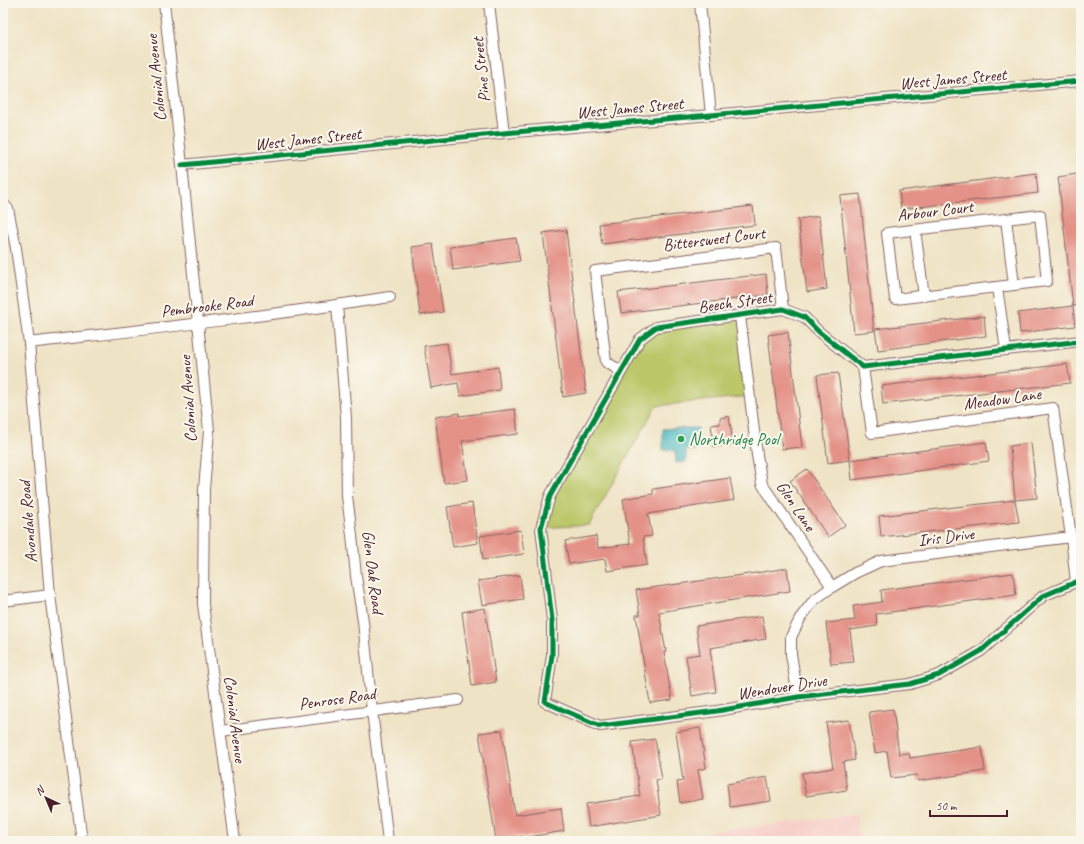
<svg xmlns="http://www.w3.org/2000/svg" width="1084" height="844" font-family="Caveat,sans-serif">
  <style>
    .built { fill: #f7d0ca }
    .green { fill: #bbc769; stroke: #82734a }
    .water { fill: #49b8c1; stroke: #4a6c76 }
    .building { fill: #e49288 }
    .lines { fill: none; stroke-linecap: round; stroke-linejoin: round }
    .street-casing { stroke: #846461; stroke-width: 12 }
    .street { stroke: #fff; stroke-width: 10 }
    .cycleway-casing { stroke: #fbf7ec; stroke-width: 8 }
    .cycleway { stroke: #00873e; stroke-width: 5 }
    .leisure-dot { fill: #2e9e5b; stroke: #fbf7ec; stroke-width: 1.5 }
    .labels { text-anchor: middle; dominant-baseline: central; stroke-width: 4; stroke-linejoin: round; paint-order: stroke }
    .street-label { font-size: 17px; fill: #4a1f2b; stroke: #fbf7ec }
    .leisure-label { font-size: 17px; fill: #27864d; stroke: #fbf7ec; text-anchor: start }
  </style>
  <rect width="100%" height="100%" fill="#fbf7ec"/>
  <filter id="ink" filterUnits="userSpaceOnUse"><feTurbulence type="fractalNoise" baseFrequency=".025" numOctaves="2"/><feDisplacementMap in="SourceGraphic" scale="8" xChannelSelector="R" yChannelSelector="G"/><feConvolveMatrix kernelMatrix="1 2 1 2 8 2 1 2 1" color-interpolation-filters="sRGB"/></filter>
  <filter id="wash" filterUnits="userSpaceOnUse"><feTurbulence type="fractalNoise" baseFrequency=".012" numOctaves="4" result="noise"/><feDisplacementMap in="SourceGraphic" scale="16" xChannelSelector="R" yChannelSelector="G"/><feGaussianBlur stdDeviation="0.9" result="paint"/><feColorMatrix in="noise" values="0 0 0 0 0 0 0 0 0 0 0 0 0 0 0 0 0 1.4 0 .05"/><feComposite in="paint" operator="in"/></filter>
  <g filter="url(#wash)">
    <rect width="100%" height="100%" fill="#efe3c5"/>
    <path class="built" d="M 856,814 L 860,841 L 639,841 Z"/>
    <path class="green" d="M 740,316 L 750,396 L 656,406 L 589,525 L 541,528 L 550,496 L 640,339 L 656,327 Z"/>
    <path class="water" d="M 680,428 L 698,428 L 699,450 L 686,450 L 686,462 L 676,463 L 675,450 L 663,450 L 663,429 Z"/>
    <g id="blocks">
      <g class="building">
        <path d="M 1036,173 L 1038,193 L 901,209 L 899,191 Z"/>
        <path d="M 1077,174 L 1081,203 L 1081,305 L 1073,306 L 1058,177 Z"/>
        <path d="M 860,194 L 874,331 L 854,333 L 840,196 Z"/>
        <path d="M 753,206 L 755,225 L 602,244 L 599,224 Z"/>
        <path d="M 819,216 L 827,289 L 807,292 L 798,219 Z"/>
        <path d="M 566,230 L 586,393 L 563,397 L 543,233 Z"/>
        <path d="M 516,238 L 520,261 L 453,270 L 450,247 Z"/>
        <path d="M 433,244 L 443,312 L 420,315 L 412,247 Z"/>
        <path d="M 766,274 L 768,295 L 621,313 L 618,292 Z"/>
        <path d="M 1073,306 L 1075,326 L 1020,333 L 1018,313 Z"/>
        <path d="M 984,316 L 986,336 L 878,350 L 875,329 Z"/>
        <path d="M 788,332 L 802,447 L 782,449 L 768,335 Z"/>
        <path d="M 447,343 L 452,374 L 498,367 L 500,390 L 460,396 L 458,383 L 431,388 L 424,346 Z"/>
        <path d="M 1067,364 L 1070,383 L 883,404 L 881,386 Z"/>
        <path d="M 838,373 L 850,460 L 828,463 L 817,375 Z"/>
        <path d="M 515,409 L 518,434 L 462,441 L 468,480 L 444,483 L 435,417 L 459,413 L 459,416 Z"/>
        <path d="M 729,416 L 733,444 L 714,447 L 711,425 L 720,424 L 720,418 Z"/>
        <path d="M 986,442 L 989,461 L 852,480 L 850,460 Z"/>
        <path d="M 1031,443 L 1037,498 L 1015,500 L 1010,446 Z"/>
        <path d="M 807,469 L 845,525 L 828,537 L 790,481 Z"/>
        <path d="M 730,478 L 734,500 L 648,514 L 652,536 L 643,537 L 647,565 L 607,571 L 605,559 L 569,564 L 565,541 L 596,536 L 598,548 L 630,544 L 623,499 L 653,494 L 653,489 Z"/>
        <path d="M 1015,500 L 1019,522 L 881,537 L 879,516 Z"/>
        <path d="M 472,503 L 478,543 L 453,547 L 447,507 Z"/>
        <path d="M 521,530 L 524,554 L 483,560 L 480,536 Z"/>
        <path d="M 787,568 L 790,591 L 659,612 L 666,652 L 664,652 L 672,700 L 650,703 L 636,615 L 640,615 L 636,590 L 756,573 Z"/>
        <path d="M 1013,573 L 1016,595 L 876,614 L 877,626 L 850,630 L 854,662 L 831,664 L 826,623 L 855,620 L 853,606 L 882,602 L 881,590 Z"/>
        <path d="M 520,575 L 523,599 L 482,605 L 478,581 Z"/>
        <path d="M 485,608 L 496,682 L 472,686 L 462,612 Z"/>
        <path d="M 762,616 L 766,639 L 710,648 L 716,692 L 692,696 L 686,656 L 700,654 L 696,626 Z"/>
        <path d="M 893,709 L 899,754 L 909,753 L 910,758 L 982,747 L 985,771 L 918,781 L 917,775 L 891,778 L 887,751 L 875,753 L 869,712 Z"/>
        <path d="M 849,720 L 855,760 L 843,762 L 847,790 L 806,796 L 802,773 L 833,768 L 826,723 Z"/>
        <path d="M 700,728 L 706,768 L 698,770 L 703,799 L 680,803 L 677,782 L 683,781 L 676,732 Z"/>
        <path d="M 502,730 L 515,815 L 561,808 L 564,831 L 523,838 L 523,836 L 496,840 L 479,733 Z"/>
        <path d="M 655,739 L 662,779 L 656,780 L 661,815 L 589,827 L 586,804 L 640,796 L 632,742 Z"/>
        <path d="M 767,777 L 771,801 L 730,807 L 727,784 Z"/>
      </g>
    </g>
  </g>
  <g filter="url(#ink)">
    <use href="#blocks" fill-opacity="0" stroke="#846461" stroke-width="1"/>
    <g class="lines">
      <g class="street-casing">
        <g id="street">
          <path d="M 164,3 L 182,165 L 209,431 L 204,489 L 203,604 L 235,841"/>
          <path d="M 489,3 L 504,133"/>
          <path d="M 700,3 L 711,115"/>
          <path d="M 182,165 L 504,133 L 711,115 L 1081,81"/>
          <path d="M 3,203 L 8,209 L 16,248 L 29,343 L 50,595 L 82,841"/>
          <path d="M 1040,215 L 1047,281 L 895,299 L 887,233 Z"/>
          <path d="M 1006,219 L 1014,285"/>
          <path d="M 915,230 L 924,296"/>
          <path d="M 997,287 L 1006,350"/>
          <path d="M 337,305 L 346,418 L 347,496 L 352,535 L 356,576 L 363,621 L 372,711 L 388,841"/>
          <path d="M 740,316 L 757,455 L 762,484 L 832,587"/>
          <path d="M 1081,341 L 863,367 L 849,356 L 819,332 L 804,317 L 783,309 L 656,327 L 640,339 L 550,496 L 541,528 L 552,620 L 552,655 L 545,702 L 600,726 L 717,711 L 798,697 L 910,684 L 939,675 L 981,651 L 1043,596 L 1076,582 L 1081,581"/>
          <path d="M 29,343 C 149,329 270,316 390,297"/>
          <path d="M 863,367 L 872,433 L 1053,408 L 1071,537 L 1076,582"/>
          <path d="M 621,371 L 606,362 L 595,271 L 776,248 L 783,309"/>
          <path d="M 3,601 L 50,595"/>
          <path d="M 798,697 L 791,654 L 791,637 L 801,617 L 814,600 L 832,587 L 855,573 L 881,561 L 1071,537"/>
          <path d="M 221,731 L 458,700"/>
        </g>
      </g>
      <use href="#street" class="street"/>
      <g class="cycleway-casing">
        <g id="cycleway">
          <path d="M 182,165 L 504,133 L 711,115 L 1081,81"/>
          <path d="M 1081,341 L 863,367 L 849,356 L 819,332 L 804,317 L 783,309 L 656,327 L 640,339 L 550,496 L 541,528 L 552,620 L 552,655 L 545,702 L 600,726 L 717,711 L 798,697 L 910,684 L 939,675 L 981,651 L 1043,596 L 1076,582 L 1081,581"/>
        </g>
      </g>
      <use href="#cycleway" class="cycleway"/>
    </g>
  </g>
  <circle class="leisure-dot" cx="681" cy="439" r="4"/>
  <g class="labels">
    <g class="street-label">
      <text transform="translate(481 70) rotate(-96)">Pine Street</text>
      <text transform="translate(156 78) rotate(-96)">Colonial Avenue</text>
      <text transform="translate(953 79) rotate(-5)">West James Street</text>
      <text transform="translate(630 108) rotate(-5)">West James Street</text>
      <text transform="translate(308 139) rotate(-6)">West James Street</text>
      <text transform="translate(935 211) rotate(-7)">Arbour Court</text>
      <text transform="translate(714 239) rotate(-7)">Bittersweet Court</text>
      <text transform="translate(735 302) rotate(-8)">Beech Street</text>
      <text transform="translate(207 306) rotate(-7)">Pembrooke Road</text>
      <text transform="translate(188 399) rotate(-94)">Colonial Avenue</text>
      <text transform="translate(1002 399) rotate(-8)">Meadow Lane</text>
      <text transform="translate(796 506) rotate(56)">Glen Lane</text>
      <text transform="translate(28 522) rotate(-95)">Avondale Road</text>
      <text transform="translate(946 537) rotate(-7)">Iris Drive</text>
      <text transform="translate(373 572) rotate(83)">Glen Oak Road</text>
      <text transform="translate(782 687) rotate(-9)">Wendover Drive</text>
      <text transform="translate(337 699) rotate(-8)">Penrose Road</text>
      <text transform="translate(235 719) rotate(83)">Colonial Avenue</text>
    </g>
    <g class="leisure-label">
      <text x="689" y="439">Northridge Pool</text>
    </g>
  </g>
  <rect width="1084" height="844" fill="none" stroke="#fbf7ec" stroke-width="16"/>
  <g transform="translate(46 798) rotate(316)" stroke="#fbf7ec" stroke-width="3" paint-order="stroke">
  <path d="M0-3L7 15L0 10L-7 15Z" fill="#4a1f2b"/>
  <text y="-6" font-size="11" font-weight="bold" text-anchor="middle" fill="#4a1f2b">N</text>
  </g>
  <path d="M930 810v6h77v-6" fill="none" stroke="#4a1f2b" stroke-width="2"/>
  <text x="936" y="810" font-size="12" fill="#4a1f2b" stroke="#fbf7ec" stroke-width="3" paint-order="stroke">50 m</text>
</svg>
